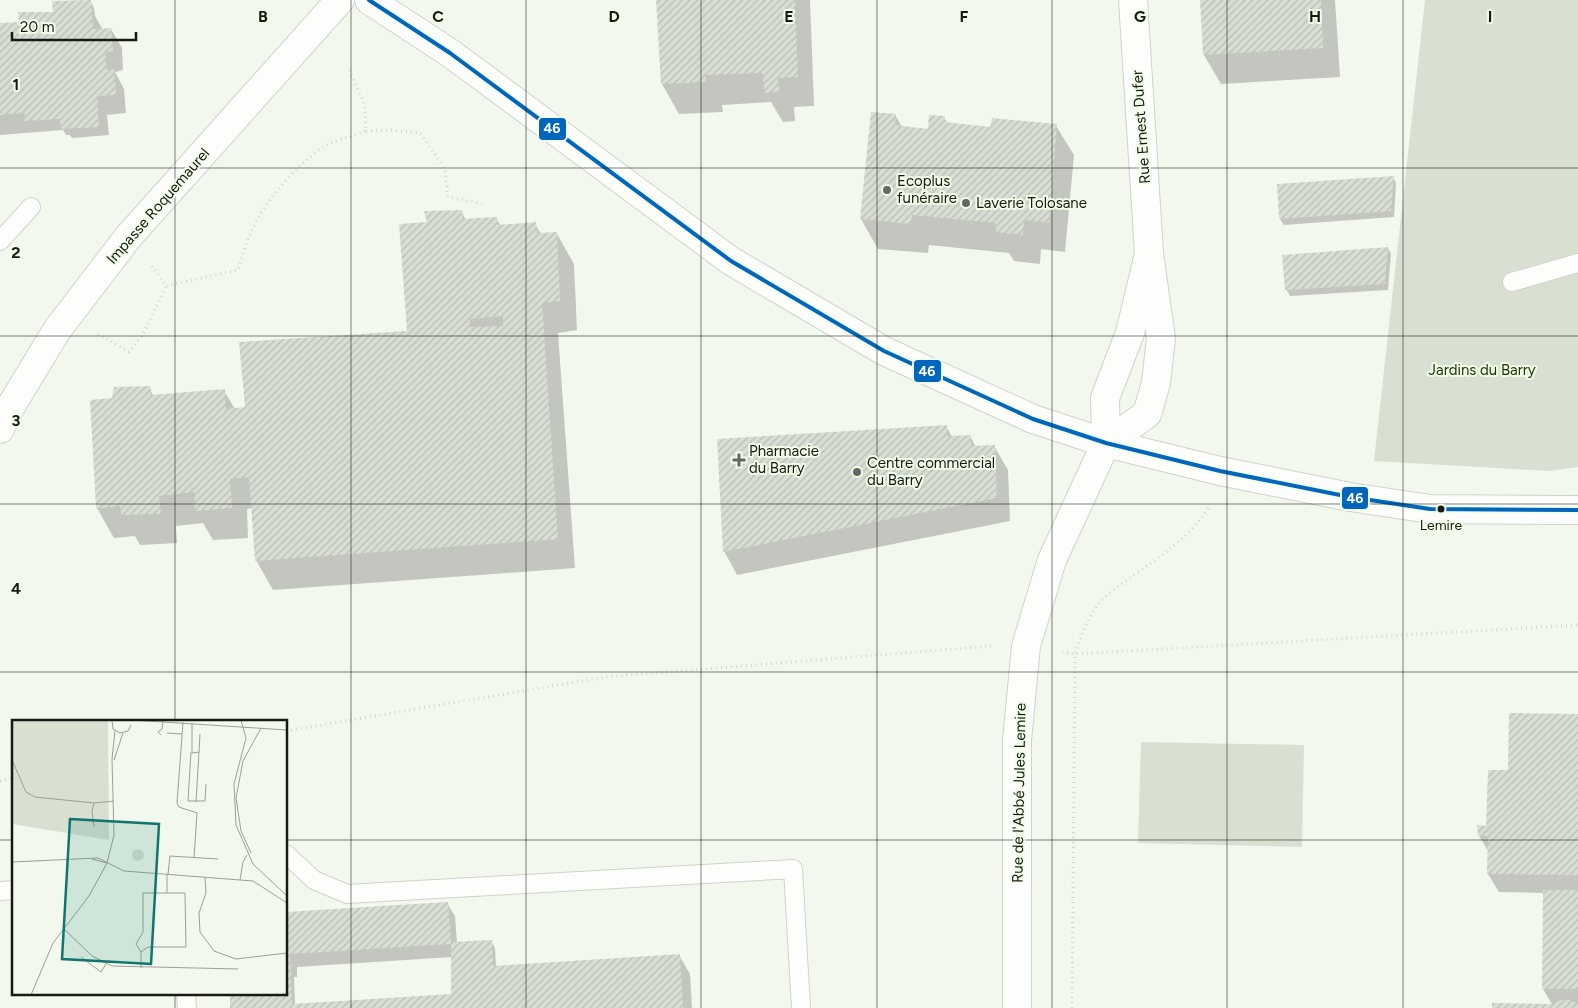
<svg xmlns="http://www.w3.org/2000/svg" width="1578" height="1008" font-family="Figtree,sans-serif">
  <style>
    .park { fill: #d9e0d2 }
    .shadow { fill: #0003; fill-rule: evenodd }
    .building { fill: url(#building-hatch); fill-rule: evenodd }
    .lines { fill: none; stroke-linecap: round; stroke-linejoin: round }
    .service-casing { stroke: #cfd3cb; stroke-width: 20 }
    .minor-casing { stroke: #cfd3cb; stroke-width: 30 }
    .tertiary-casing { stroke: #cfd3cb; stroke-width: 30 }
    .path { stroke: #d4d5d2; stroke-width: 3; stroke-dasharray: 1 4; stroke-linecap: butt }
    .service { stroke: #fdfefc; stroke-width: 18 }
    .minor { stroke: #fdfefc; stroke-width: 28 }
    .tertiary { stroke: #fdfefc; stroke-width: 28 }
    .bus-1-casing { stroke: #f2fde9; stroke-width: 8 }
    .bus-1 { stroke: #0065bd; stroke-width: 4 }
    .grid { fill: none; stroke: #171a13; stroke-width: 1; stroke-opacity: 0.55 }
    .poi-dot { fill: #646860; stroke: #f2fde9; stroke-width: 2 }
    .bus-dot { fill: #171a13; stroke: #f2fde9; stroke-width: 2 }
    .labels { text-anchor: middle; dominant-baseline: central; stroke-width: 4; stroke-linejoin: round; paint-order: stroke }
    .bus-label { font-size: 14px; fill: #171a13; stroke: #f2fde9 }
    .street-label { font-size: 15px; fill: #171a13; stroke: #f2fde9 }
    .poi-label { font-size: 15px; fill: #171a13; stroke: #f2fde9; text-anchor: start }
    .park-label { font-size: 15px; fill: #203504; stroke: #f2fde9 }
    .inset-road { fill: none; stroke: #9b9f96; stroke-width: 1 }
    .view { fill: #0f766e; fill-opacity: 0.15; stroke: #0f766e; stroke-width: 2.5 }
    .inset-edge { fill: none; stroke: #171a13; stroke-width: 2.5 }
    .grid-label { font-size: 16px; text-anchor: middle; font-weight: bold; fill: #171a13; stroke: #f2fde9; stroke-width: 4; stroke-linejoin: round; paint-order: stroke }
    .line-badge { stroke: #f2fde9; stroke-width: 2 }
    .badge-label { font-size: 14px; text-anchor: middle; font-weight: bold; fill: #fff }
  </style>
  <defs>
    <pattern id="building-hatch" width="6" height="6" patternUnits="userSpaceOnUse" patternTransform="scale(1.25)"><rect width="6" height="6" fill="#d8ded3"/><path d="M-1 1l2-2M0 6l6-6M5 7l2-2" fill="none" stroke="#b9beb4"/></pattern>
  </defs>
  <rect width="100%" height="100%" fill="#f3f8ee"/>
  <g class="park">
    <path d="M 1425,0 L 1578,0 L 1578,467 L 1548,471 L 1374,461 Z"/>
    <path d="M 1141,742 L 1304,745 L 1302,847 L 1138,843 Z"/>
  </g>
  <g class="shadow">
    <path d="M 658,0 L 810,0 L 814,106 L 794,107 L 795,121 L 783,122 L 771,102 L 722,105 L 723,112 L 679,114 L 662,84 Z"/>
    <path d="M 1201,0 L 1335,0 L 1340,77 L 1221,84 L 1204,55 Z"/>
    <path d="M 91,2 L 94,8 L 95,16 L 103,30 L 111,29 L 122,48 L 123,70 L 115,72 L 124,89 L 126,113 L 107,115 L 109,135 L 72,138 L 70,135 L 66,135 L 63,130 L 0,135 L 0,24 L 21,23 Z"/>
    <path d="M 895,115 L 902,127 L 929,130 L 944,117 L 948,124 L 991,128 L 1056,126 L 1074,155 L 1065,252 L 1041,249 L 1040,264 L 1014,261 L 1009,253 L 929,245 L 928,253 L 878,249 L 861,219 Z"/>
    <path d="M 1393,177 L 1396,183 L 1394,217 L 1284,225 L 1280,219 Z"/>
    <path d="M 461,211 L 466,220 L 496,218 L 501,226 L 535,224 L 541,234 L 557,234 L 574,264 L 577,330 L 558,333 L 575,568 L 273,590 L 256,560 L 252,508 L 247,509 L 248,538 L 213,540 L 203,523 L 176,526 L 177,543 L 140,545 L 135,536 L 114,538 L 97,508 L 113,399 L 150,388 L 153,396 L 224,391 L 235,409 L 247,408 L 408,332 L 428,223 Z"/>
    <path d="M 1388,248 L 1391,254 L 1388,290 L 1290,296 L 1286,289 Z"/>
    <path d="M 946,426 L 952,437 L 970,436 L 976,447 L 994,446 L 1008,470 L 1010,521 L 737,575 L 724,551 Z"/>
    <path d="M 1578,716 L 1578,1008 L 1493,1008 L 1553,1006 L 1543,989 L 1544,893 L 1499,892 L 1488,874 L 1489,852 L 1479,836 L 1488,827 L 1510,771 Z"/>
    <path d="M 447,903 L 455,916 L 457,943 L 491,941 L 495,948 L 496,967 L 679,955 L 690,974 L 692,1008 L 232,1008 L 286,994 L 286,913 ZM 452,957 L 454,1000 L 295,1005 L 294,977 L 297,977 L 297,967 Z"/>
  </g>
  <g class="building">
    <path d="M 91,0 L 93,29 L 111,28 L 113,51 L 105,53 L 107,70 L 114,69 L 116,95 L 97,96 L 99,127 L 61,129 L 60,119 L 24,121 L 25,113 L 0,115 L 0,23 L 19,22 L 18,12 L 53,12 L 52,1 Z"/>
    <path d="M 656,0 L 795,0 L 798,77 L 778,78 L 779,91 L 764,93 L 763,73 L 706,75 L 706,82 L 661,84 Z"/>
    <path d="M 1200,0 L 1321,0 L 1323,48 L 1203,55 Z"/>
    <path d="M 871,112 L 896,114 L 895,125 L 928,129 L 929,115 L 945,116 L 945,122 L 990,127 L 992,118 L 1057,124 L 1049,223 L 1024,220 L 1023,235 L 996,232 L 996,223 L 912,215 L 911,224 L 860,219 Z"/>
    <path d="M 1394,176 L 1391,211 L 1279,219 L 1277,184 Z"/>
    <path d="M 462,210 L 463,219 L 497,217 L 498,225 L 536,222 L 537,233 L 557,232 L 560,301 L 542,303 L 558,539 L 255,561 L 249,477 L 230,479 L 232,508 L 195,511 L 194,492 L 159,496 L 161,514 L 121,515 L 120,506 L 96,509 L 90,400 L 112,398 L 114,387 L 150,386 L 151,395 L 225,389 L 226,409 L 245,407 L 239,342 L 407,331 L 399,224 L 427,222 L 424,211 ZM 503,316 L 503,326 L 470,327 L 470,319 Z"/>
    <path d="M 1388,247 L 1385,284 L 1285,290 L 1282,255 Z"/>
    <path d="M 947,425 L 947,436 L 971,435 L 971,446 L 995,445 L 997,498 L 723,552 L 717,439 Z"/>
    <path d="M 1509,713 L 1578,714 L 1578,875 L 1487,874 L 1488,836 L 1478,836 L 1477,825 L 1486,826 L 1488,770 L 1508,770 Z"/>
    <path d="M 1543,890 L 1578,890 L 1578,989 L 1542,989 Z"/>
    <path d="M 448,902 L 451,942 L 492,940 L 493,966 L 680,954 L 683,1008 L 230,1008 L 230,994 L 286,994 L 286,912 ZM 451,944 L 451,994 L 292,1004 L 290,954 Z"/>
    <path d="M 1566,999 L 1577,1003 L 1578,1008 L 1492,1008 L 1492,1003 L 1554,1004 L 1554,1002 Z"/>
  </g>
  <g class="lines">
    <g class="service-casing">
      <g id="service">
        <path d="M 0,241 L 31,207"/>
        <path d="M 1512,282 L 1578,263"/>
        <path d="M 286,854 L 314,880 L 347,894 L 793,869 L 801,1008"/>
        <path d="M 0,891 L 14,890"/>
        <path d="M 186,994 L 187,1008"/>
      </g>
    </g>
    <g class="minor-casing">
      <g id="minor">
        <path d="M 0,429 L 8,411 L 57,330 L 129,236 L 340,0"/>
        <path d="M 1106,443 L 1147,414 L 1156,383 L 1161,338 L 1149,254 L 1133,0"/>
        <path d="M 1017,1008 L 1017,740 L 1026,646 L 1052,560 L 1106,443 L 1105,398 L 1130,333 L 1149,254"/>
      </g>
    </g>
    <g class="tertiary-casing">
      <path id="tertiary" d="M 369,0 L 450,53 L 731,261 L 884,351 L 1033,419 L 1106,443 L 1220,471 L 1350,497 L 1430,509 L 1578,510"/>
    </g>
    <g class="path">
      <path d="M 366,131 L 390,130 L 420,133 L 445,169 L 448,197 L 484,204"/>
      <path d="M 152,266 L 166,286 L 238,270 C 243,253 248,236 257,220 C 269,197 304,157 327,145 C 339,139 353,136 366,131 L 365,106 L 349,69"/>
      <path d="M 98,334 L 129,352 L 143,334 L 166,286"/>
      <path d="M 1062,652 L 1075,654 L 1578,625"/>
      <path d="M 286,731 L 605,677 L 991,646"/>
      <path d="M 0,781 L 14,778"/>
      <path d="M 1072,1008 L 1075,654 C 1081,635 1088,618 1100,602 C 1109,592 1122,584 1133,576 C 1164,553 1188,539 1210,506"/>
    </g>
    <use href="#service" class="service"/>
    <use href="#minor" class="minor"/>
    <use href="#tertiary" class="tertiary"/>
    <g class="bus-1-casing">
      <path id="bus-1" d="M 369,0 L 450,53 L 731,261 L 884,351 L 1033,419 L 1106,443 L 1220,471 L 1350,497 L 1430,509 L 1578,510"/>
    </g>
    <use href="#bus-1" class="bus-1"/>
  </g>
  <path class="grid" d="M 175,0 L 175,722M 351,0 L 351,1008M 526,0 L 526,1008M 701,0 L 701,1008M 877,0 L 877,1008M 1052,0 L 1052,1008M 1227,0 L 1227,1008M 1403,0 L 1403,1008M 0,168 L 1578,168M 0,336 L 1578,336M 0,504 L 1578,504M 0,672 L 1578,672M 0,840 L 14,840M 286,840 L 1578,840M 175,994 L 175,1008"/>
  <g class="poi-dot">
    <circle cx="887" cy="190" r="5"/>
    <circle cx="966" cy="203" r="5"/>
    <path d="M736.5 452.5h5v5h5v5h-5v5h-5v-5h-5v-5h5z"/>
    <circle cx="857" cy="472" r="5"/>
  </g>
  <circle class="bus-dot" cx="1441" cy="509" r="4.5"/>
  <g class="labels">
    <g class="bus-label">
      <text x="1441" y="525">Lemire</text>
    </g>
    <g class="street-label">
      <text transform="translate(1141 127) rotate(-94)">Rue Ernest Dufer</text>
      <text transform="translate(158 206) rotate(-49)">Impasse Roquemaurel</text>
      <text transform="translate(1019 793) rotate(-89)">Rue de l'Abbé Jules Lemire</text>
    </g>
    <g class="poi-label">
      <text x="897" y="181">Ecoplus<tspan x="897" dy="17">funéraire</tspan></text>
      <text x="976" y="203">Laverie Tolosane</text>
      <text x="749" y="451">Pharmacie<tspan x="749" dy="17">du Barry</tspan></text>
      <text x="867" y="463">Centre commercial<tspan x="867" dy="17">du Barry</tspan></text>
    </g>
    <g class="park-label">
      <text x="1482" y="370">Jardins du Barry</text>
    </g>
  </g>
  <g transform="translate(12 720)">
    <rect width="275" height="275" fill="#f3f8ee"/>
    <path d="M 0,0 L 96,0 L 97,120 L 0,104 ZM120 135a6 6 0 1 1 12 0a6 6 0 1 1-12 0Z" fill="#d9e0d2"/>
    <path class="inset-road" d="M 100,0 L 101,9 L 108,13 L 116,11 L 119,5M 120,0 L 275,10M 229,0 L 234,18 L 222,64 L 224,105 L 241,144 L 275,176M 171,2 L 165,83 L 167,87 L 185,93 L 182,138M 180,3 L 180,33 L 187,32 L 188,14M 155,13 L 170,14M 149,15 L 146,12 L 150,9 L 151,1M 179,32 L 176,81 L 193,81 L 194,64M 0,40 L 14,72 L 23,77 L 82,83 L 102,81M 102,40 L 111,13M 184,82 L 187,32M 82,107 L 80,91 L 82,83M 239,133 L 229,111 L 224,78 L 231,41 L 249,8M 80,139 L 95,143M 0,142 L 86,138 L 112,151 L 241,161 L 275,183M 155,154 L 155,173M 156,154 L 158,136 L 206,139M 193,157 L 194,173 L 187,193 L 188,212 L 202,231 L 224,239 L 275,233M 228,160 L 231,142 L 235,135M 51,208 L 80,236 L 100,246 L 226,249M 69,237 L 89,252 L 94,244M 129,248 L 129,232 L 124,224 L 131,212 L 131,173 L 173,173 L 174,227 L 136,227 L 129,232M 19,275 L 41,223 L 77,176 L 95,143 L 102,115 L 100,39 L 103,11"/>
    <path class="view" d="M 58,99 L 147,104 L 139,244 L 50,239 Z"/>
    <rect width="275" height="275" class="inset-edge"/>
  </g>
  <g class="grid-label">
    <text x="263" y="22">B</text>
    <text x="438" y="22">C</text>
    <text x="614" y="22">D</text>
    <text x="789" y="22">E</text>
    <text x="964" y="22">F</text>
    <text x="1140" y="22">G</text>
    <text x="1315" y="22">H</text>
    <text x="1490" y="22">I</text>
    <text x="16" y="90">1</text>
    <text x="16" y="258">2</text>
    <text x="16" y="426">3</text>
    <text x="16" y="594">4</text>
  </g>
  <g class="line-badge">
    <rect x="538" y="117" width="29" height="24" rx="5" fill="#0065bd"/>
    <rect x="913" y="359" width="29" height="24" rx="5" fill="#0065bd"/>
    <rect x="1341" y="486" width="28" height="24" rx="5" fill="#0065bd"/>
  </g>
  <g class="badge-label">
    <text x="552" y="133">46</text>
    <text x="927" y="376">46</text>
    <text x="1355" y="503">46</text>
  </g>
  <path d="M12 32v8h124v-8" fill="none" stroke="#171a13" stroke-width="2.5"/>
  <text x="20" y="32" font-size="15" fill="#171a13" stroke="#f2fde9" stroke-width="4" paint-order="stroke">20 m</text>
</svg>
